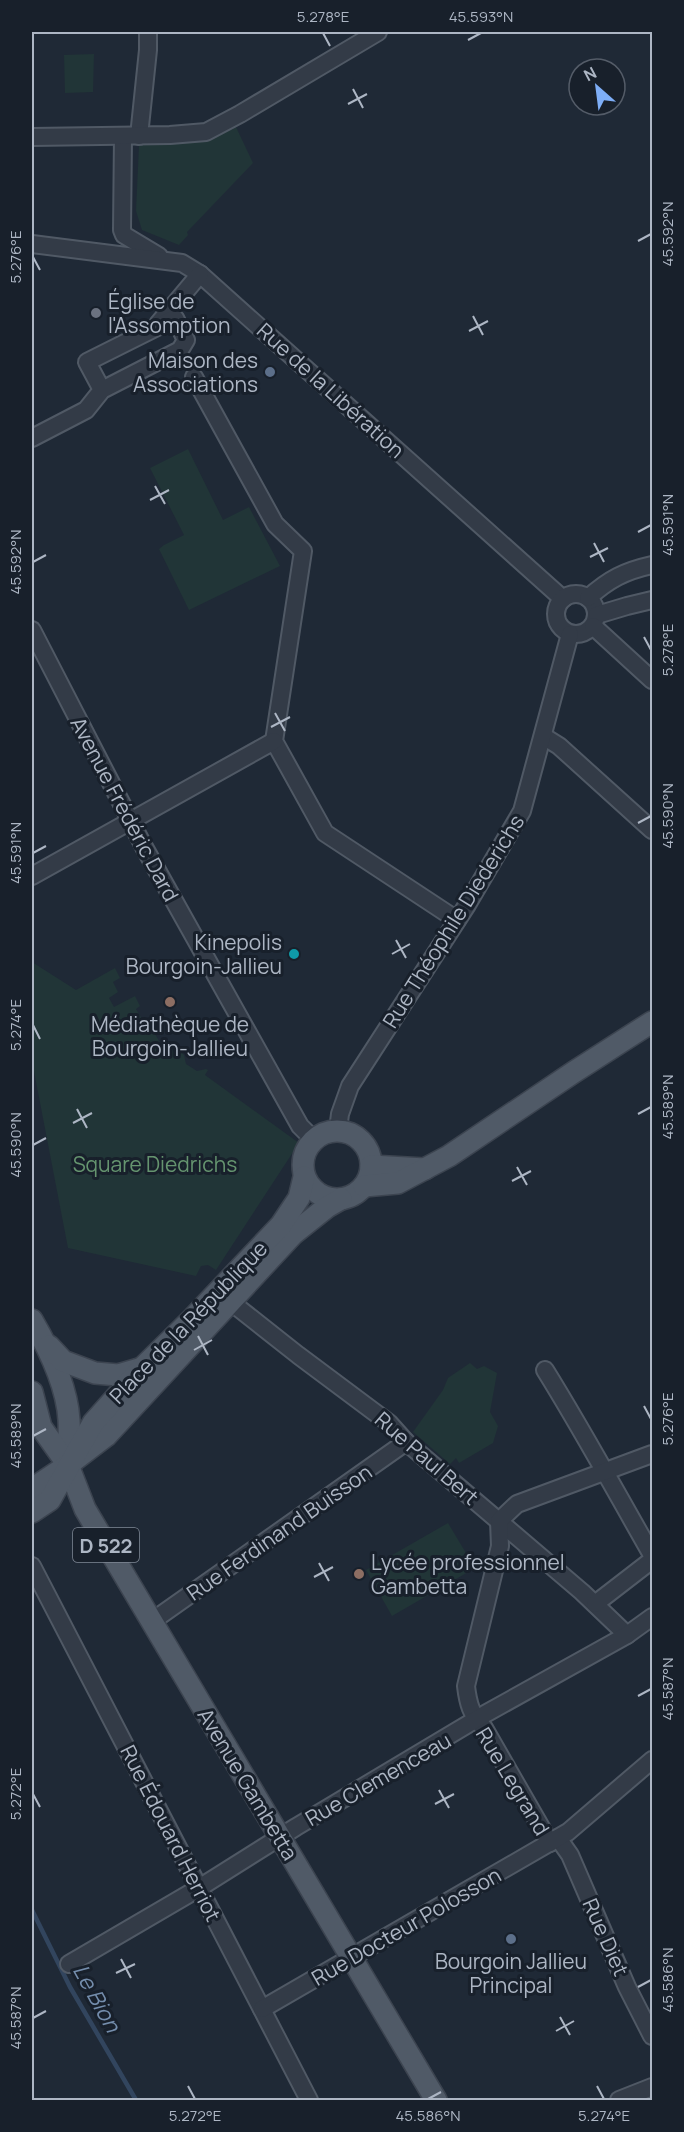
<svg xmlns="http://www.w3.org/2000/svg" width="684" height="2132" font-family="Manrope,sans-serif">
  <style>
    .green { fill: #213537 }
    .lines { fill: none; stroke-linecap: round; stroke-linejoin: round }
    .stream { stroke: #32455e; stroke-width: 4.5 }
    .minor-casing { stroke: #505965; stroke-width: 20 }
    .major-casing { stroke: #3c4450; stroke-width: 24 }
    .minor { stroke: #333b47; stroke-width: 16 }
    .major { stroke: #505a67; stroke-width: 21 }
    .ticks { fill: none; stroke: #adb6c4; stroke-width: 2 }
    .worship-dot { fill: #6b7280; stroke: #18202b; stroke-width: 2 }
    .service-dot { fill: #5c6f8a; stroke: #18202b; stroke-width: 2 }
    .culture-dot { fill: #0f9aa8; stroke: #18202b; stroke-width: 2 }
    .education-dot { fill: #8d6e63; stroke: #18202b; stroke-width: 2 }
    .labels { text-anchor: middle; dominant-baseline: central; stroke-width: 6; stroke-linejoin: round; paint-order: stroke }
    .shield { fill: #18202b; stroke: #808996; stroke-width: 1.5 }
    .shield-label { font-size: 20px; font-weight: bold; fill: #adb6c4 }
    .poi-label { font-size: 21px; fill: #adb6c4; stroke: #18202b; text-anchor: start }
    .street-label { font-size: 21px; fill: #adb6c4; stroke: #18202b }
    .park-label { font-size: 21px; fill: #65946f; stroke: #18202b }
    .water-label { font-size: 22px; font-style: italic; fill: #748dac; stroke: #18202b }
    .neatline { fill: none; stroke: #adb6c4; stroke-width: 2 }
    .ticks-label { font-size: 15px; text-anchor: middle; fill: #adb6c4 }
  </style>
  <rect width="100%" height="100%" fill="#1f2936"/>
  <g class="green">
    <path d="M 94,54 L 93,92 L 65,93 L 64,55 Z"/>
    <path d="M 236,127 L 253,163 L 187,232 L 188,235 L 179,245 L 142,230 L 136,211 L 139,145 C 177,140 200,148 236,127 Z"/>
    <path d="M 188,449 L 223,520 L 249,507 L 280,566 L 189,610 L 159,549 L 164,545 L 184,535 L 150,468 Z"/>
    <path d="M 32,962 L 76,990 L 115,968 L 120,978 L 113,982 L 118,992 L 109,998 L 114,1007 L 135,996 L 140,1006 L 136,1009 L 142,1019 L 129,1025 L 134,1035 L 151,1027 L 162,1046 L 169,1043 L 174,1053 L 179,1050 L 184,1055 L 186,1064 L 197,1071 L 206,1069 L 208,1070 L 205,1075 L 299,1143 L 216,1270 L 208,1265 L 201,1266 L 196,1276 L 68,1248 L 32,1061 Z"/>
    <path d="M 470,1363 L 477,1369 L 484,1366 L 497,1373 L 490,1412 L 498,1426 L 493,1443 L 459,1463 L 456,1458 L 450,1464 L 413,1432 L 443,1390 L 448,1378 Z"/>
    <path d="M 448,1523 L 475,1568 L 392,1616 L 366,1570 Z"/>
  </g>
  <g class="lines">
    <path class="stream" d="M 32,1910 L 70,1987 L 136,2100"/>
    <g class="minor-casing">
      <g id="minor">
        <path d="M 123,136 L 122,230 L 124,235 L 159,256"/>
        <path d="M 139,136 L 148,50 L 148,32"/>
        <path d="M 32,137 L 170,135 L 206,132 L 240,114 L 378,32"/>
        <path d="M 32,244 L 182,263 L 200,274 L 563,599"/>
        <path d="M 158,324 L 200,274"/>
        <path d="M 194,377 L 275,524 L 303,551 L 274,741 L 325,833 L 457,920"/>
        <path d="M 32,438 L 86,410 L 102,390 L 180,350 L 186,340 L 175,318 L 87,362 L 102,390"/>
        <circle cx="576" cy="614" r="20"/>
        <path d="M 588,598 C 609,579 625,571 652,565"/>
        <path d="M 597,615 L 627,606 L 652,600"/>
        <path d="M 593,626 L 652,680"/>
        <path d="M 32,630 L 144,847 L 300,1126 L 313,1139"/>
        <path d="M 543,736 L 559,746 L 652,830"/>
        <path d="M 32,876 L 274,741"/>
        <path d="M 338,1130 L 340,1114 L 350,1086 L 467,905 L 522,811 L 570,634"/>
        <path d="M 222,1295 L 298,1355 L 389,1423 L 406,1442 L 582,1592 L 627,1635"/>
        <path d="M 545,1370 C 583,1431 617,1494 652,1555"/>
        <path d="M 32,1566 L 309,2100"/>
        <path d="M 595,1604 L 652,1560"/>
        <path d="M 151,1622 L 406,1442"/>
        <path d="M 558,1838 L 570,1855 L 627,1987 L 652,2036"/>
        <path d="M 550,1843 L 484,1728 C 471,1715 468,1703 466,1686 L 500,1546 L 499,1521 L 517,1504 L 652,1454"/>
        <path d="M 69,1964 L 199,1888 L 296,1827 L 485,1714 L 627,1635 L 652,1617"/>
        <path d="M 262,2009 L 568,1832 L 652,1760"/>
        <path d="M 619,2100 L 652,2087"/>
      </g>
    </g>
    <g class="major-casing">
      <g id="major">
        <circle cx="337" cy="1165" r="34"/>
        <path d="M 371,1166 L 425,1169"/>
        <path d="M 364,1186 L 398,1183 L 449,1156 L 574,1072 L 652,1022"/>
        <path d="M 32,1320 C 49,1349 67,1386 69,1420 C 70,1433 68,1448 68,1462"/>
        <path d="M 49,1346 L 63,1361 L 95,1373 L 118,1375 L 142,1368"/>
        <path d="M 32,1392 L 41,1427 L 68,1465 L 85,1509 L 436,2100"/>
        <path d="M 32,1489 L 68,1465 L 106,1436 L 293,1234 L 327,1207 L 341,1199"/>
        <path d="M 32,1512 L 50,1500 L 93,1423 L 142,1368 L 193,1318 L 281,1225 L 299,1198 L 304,1177"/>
      </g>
    </g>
    <use href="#minor" class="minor"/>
    <use href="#major" class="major"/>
  </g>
  <path class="ticks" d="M 323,33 L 330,46M 468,40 L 481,33M 353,89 L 363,108M 348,104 L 367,94M 638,241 L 651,234M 33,257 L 40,270M 473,316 L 483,335M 469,331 L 488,321M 155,486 L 165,504M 150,500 L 169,490M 638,532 L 651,525M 594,543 L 604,562M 590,557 L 608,548M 33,562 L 46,555M 644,637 L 651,650M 275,713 L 285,731M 271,727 L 290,717M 638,823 L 651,816M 33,853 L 46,846M 396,940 L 406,958M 392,954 L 410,944M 33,1025 L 40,1039M 77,1109 L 87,1128M 638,1114 L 651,1107M 73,1123 L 92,1113M 33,1145 L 46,1138M 517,1167 L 527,1185M 512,1181 L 531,1171M 198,1336 L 208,1355M 194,1350 L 212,1340M 644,1406 L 651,1419M 33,1436 L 46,1429M 319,1563 L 329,1581M 314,1577 L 333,1567M 638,1696 L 651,1689M 439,1790 L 449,1808M 33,1794 L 40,1807M 435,1804 L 454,1794M 121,1959 L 131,1978M 116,1973 L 135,1964M 638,1987 L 651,1980M 560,2017 L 570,2035M 33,2018 L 46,2011M 556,2031 L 574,2021M 188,2086 L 195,2099M 597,2086 L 604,2099M 428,2099 L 441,2092"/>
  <circle class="worship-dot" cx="96" cy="313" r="6"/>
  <g class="service-dot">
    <circle cx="270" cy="372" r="6"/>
    <circle cx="511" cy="1939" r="6"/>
  </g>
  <circle class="culture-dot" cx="294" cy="954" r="6"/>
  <g class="education-dot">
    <circle cx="170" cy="1002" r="6"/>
    <circle cx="359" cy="1574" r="6"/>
  </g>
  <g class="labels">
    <rect class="shield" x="73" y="1528" width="66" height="34" rx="4.5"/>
    <g class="shield-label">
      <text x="106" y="1545">D 522</text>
    </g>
    <g class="poi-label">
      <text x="108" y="301">Église de<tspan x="108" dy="24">l'Assomption</tspan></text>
      <text x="258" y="360" text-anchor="end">Maison des<tspan x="258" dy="24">Associations</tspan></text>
      <text x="282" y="942" text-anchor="end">Kinepolis<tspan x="282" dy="24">Bourgoin-Jallieu</tspan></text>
      <text x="170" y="1024" text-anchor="middle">Médiathèque de<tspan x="170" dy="24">Bourgoin-Jallieu</tspan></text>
      <text x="371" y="1562">Lycée professionnel<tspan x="371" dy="24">Gambetta</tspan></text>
      <text x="511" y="1961" text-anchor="middle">Bourgoin Jallieu<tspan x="511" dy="24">Principal</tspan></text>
    </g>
    <g class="street-label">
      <text transform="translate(331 390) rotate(42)">Rue de la Libération</text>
      <text transform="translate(125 809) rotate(62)">Avenue Frédéric Dard</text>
      <text transform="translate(453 921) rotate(-58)">Rue Théophile Diederichs</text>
      <text transform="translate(188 1322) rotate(-46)">Place de la République</text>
      <text transform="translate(427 1458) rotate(41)">Rue Paul Bert</text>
      <text transform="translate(279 1532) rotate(-35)">Rue Ferdinand Buisson</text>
      <text transform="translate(378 1779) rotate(-30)">Rue Clemenceau</text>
      <text transform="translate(513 1781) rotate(59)">Rue Legrand</text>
      <text transform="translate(248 1784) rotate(59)">Avenue Gambetta</text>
      <text transform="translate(171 1833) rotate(63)">Rue Édouard Herriot</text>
      <text transform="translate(406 1926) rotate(-30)">Rue Docteur Polosson</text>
      <text transform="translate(606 1937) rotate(66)">Rue Diet</text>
    </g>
    <g class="park-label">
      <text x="155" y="1164">Square Diedrichs</text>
    </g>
    <g class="water-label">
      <text transform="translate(97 1998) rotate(61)">Le Bion</text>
    </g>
  </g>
  <rect width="684" height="2132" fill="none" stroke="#18202b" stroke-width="66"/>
  <g transform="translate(597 87) rotate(332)"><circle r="28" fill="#18202b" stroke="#545c68" stroke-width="1.5"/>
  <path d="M0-4.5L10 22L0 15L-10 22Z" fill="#7eaef7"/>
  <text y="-9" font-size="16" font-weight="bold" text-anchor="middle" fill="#adb6c4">N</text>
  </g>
  <rect x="33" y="33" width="618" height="2066" class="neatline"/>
  <g class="ticks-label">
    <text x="323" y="22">5.278°E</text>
    <text x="481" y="22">45.593°N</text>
    <text transform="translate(668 234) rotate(-90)" y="5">45.592°N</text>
    <text transform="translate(16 257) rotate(-90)" y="5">5.276°E</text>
    <text transform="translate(668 525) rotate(-90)" y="5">45.591°N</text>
    <text transform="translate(16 562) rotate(-90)" y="5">45.592°N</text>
    <text transform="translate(668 650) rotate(-90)" y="5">5.278°E</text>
    <text transform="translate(668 816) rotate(-90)" y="5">45.590°N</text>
    <text transform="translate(16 853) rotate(-90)" y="5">45.591°N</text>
    <text transform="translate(16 1025) rotate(-90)" y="5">5.274°E</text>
    <text transform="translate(668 1107) rotate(-90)" y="5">45.589°N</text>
    <text transform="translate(16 1145) rotate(-90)" y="5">45.590°N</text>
    <text transform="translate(668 1419) rotate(-90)" y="5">5.276°E</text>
    <text transform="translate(16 1436) rotate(-90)" y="5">45.589°N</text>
    <text transform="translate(668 1689) rotate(-90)" y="5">45.587°N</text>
    <text transform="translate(16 1794) rotate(-90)" y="5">5.272°E</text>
    <text transform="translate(668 1980) rotate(-90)" y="5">45.586°N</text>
    <text transform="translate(16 2018) rotate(-90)" y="5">45.587°N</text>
    <text x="195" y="2121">5.272°E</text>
    <text x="428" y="2121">45.586°N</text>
    <text x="604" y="2121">5.274°E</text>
  </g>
</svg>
